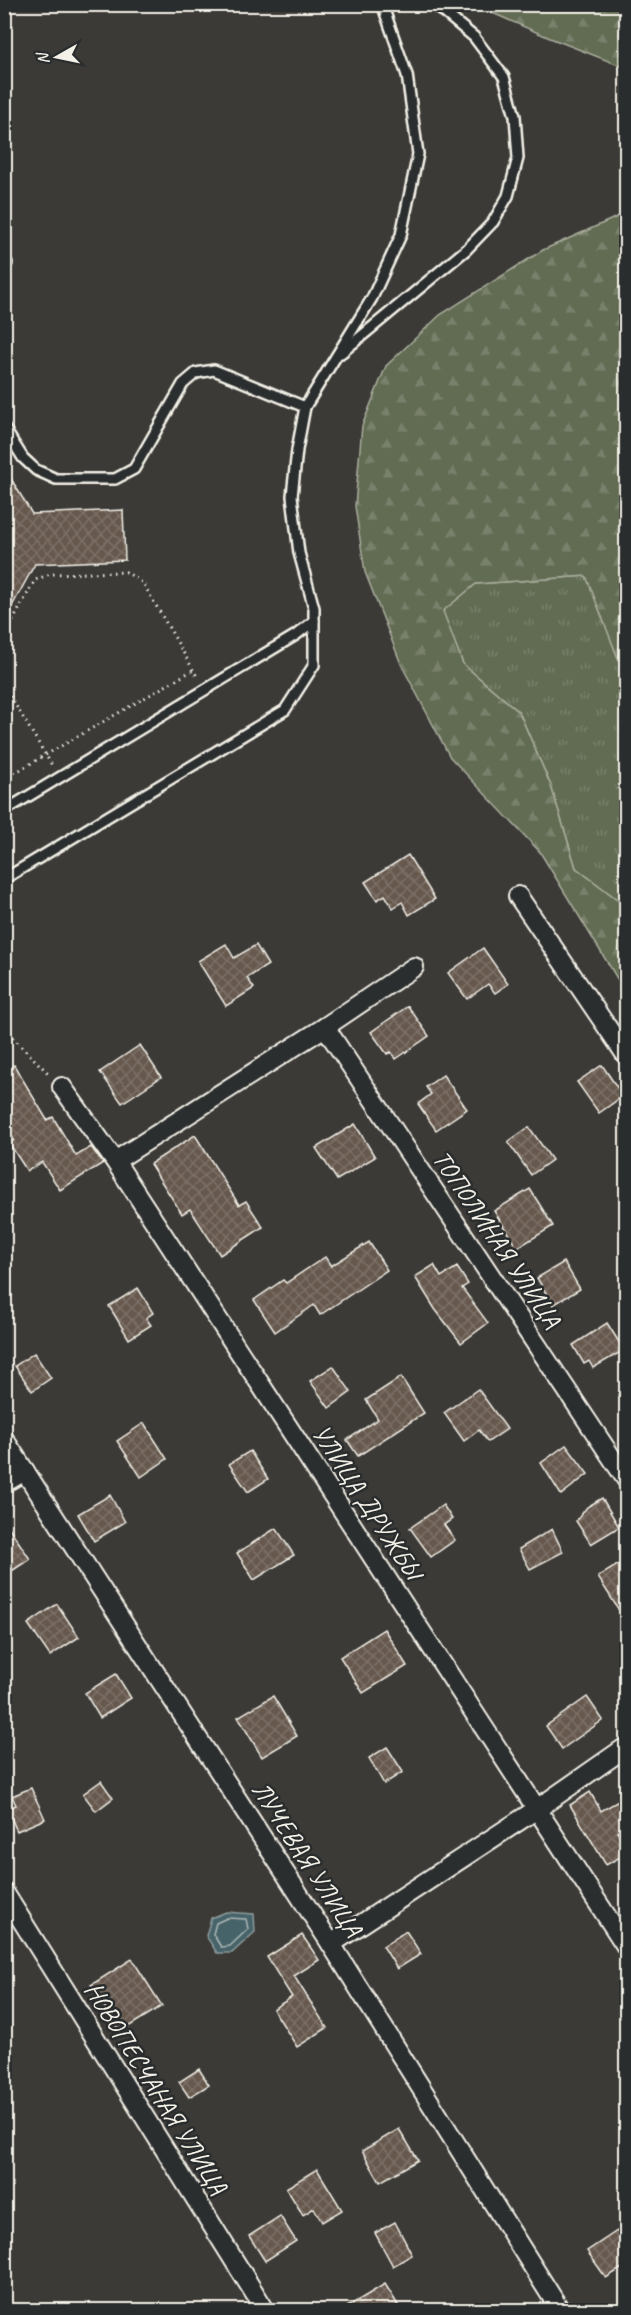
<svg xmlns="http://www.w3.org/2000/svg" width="631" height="2315" font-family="Caveat,sans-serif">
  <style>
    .grass { fill: url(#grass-tufts); stroke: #abae9e; stroke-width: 1.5 }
    .forest { fill: url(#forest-firs); stroke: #abae9e; stroke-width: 1.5 }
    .water { fill: #46636a; stroke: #8c9c9c; stroke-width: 1.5 }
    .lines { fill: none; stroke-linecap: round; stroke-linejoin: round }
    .shore { stroke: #aeb8b6; stroke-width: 1.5 }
    .building { fill: url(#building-cross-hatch); stroke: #f4f1e8; stroke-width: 1.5 }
    .lane-casing { stroke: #f4f1e8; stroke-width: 14 }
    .street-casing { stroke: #f4f1e8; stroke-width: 22 }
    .path { stroke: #f4f1e8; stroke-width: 3; stroke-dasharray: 1.5 4.5; stroke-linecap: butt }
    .lane { stroke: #2a2d2e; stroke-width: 9 }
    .street { stroke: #2a2d2e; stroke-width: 18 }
    .labels { text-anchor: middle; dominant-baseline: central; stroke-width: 5; stroke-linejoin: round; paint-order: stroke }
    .street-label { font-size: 26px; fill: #f4f1e8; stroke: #2a2d2e }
  </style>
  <defs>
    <pattern id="grass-tufts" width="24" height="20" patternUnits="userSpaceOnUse" patternTransform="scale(1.5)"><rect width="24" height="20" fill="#626c53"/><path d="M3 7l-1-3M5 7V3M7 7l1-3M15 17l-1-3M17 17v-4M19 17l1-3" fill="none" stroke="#79816c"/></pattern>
    <pattern id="forest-firs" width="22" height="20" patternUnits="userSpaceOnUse" patternTransform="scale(1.5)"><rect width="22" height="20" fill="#626c53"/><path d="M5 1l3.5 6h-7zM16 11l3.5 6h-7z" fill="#79816c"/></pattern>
    <pattern id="building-cross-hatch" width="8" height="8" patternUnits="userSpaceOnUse" patternTransform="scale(1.5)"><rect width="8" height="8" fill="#66584d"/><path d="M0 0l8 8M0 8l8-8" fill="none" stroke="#7c7067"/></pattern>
  </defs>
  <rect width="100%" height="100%" fill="#3c3a37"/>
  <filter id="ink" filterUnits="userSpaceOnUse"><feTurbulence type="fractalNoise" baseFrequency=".0167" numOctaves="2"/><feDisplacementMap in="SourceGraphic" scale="12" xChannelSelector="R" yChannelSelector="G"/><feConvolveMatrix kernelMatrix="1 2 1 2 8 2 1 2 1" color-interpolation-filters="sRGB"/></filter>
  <g filter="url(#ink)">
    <path class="grass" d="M 587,576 L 618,658 L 626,657 L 626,906 L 576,868 L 551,786 L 519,712 L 463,664 L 442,611 L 476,584 Z"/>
    <g class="forest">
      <path d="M 474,5 L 626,5 L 626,68 L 550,38 Z"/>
      <path d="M 626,213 L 626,657 L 618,658 L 586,576 L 476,584 L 443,611 L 463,664 L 519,712 L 551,786 L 576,868 L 626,906 L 626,993 L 540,852 L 450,757 L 401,664 L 365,572 L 355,506 L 362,426 L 386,366 L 440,315 L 543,250 Z"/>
    </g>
    <path class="water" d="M 226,1912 L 254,1914 L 255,1932 L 232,1953 L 217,1953 L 206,1936 L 211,1918 Z"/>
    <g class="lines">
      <path class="shore" d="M 227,1918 L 246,1919 L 248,1929 L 230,1946 L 221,1947 L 213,1934 L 216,1923 Z"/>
    </g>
    <g class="building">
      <path d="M 4,467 L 32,514 L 123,510 L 125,560 L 35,564 L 4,621 Z"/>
      <path d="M 408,855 L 435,899 L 409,915 L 402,902 L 393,908 L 385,895 L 377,900 L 365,882 Z"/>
      <path d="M 226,944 L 234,958 L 256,945 L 268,965 L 247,978 L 254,988 L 226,1006 L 198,961 Z"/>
      <path d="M 483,948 L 508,984 L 495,993 L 488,984 L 467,999 L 448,973 Z"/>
      <path d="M 408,1006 L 429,1036 L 396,1059 L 391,1052 L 387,1054 L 371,1032 Z"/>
      <path d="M 140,1045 L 161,1077 L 122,1103 L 100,1072 Z"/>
      <path d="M 14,1065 L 47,1120 L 53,1117 L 76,1156 L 91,1147 L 103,1163 L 60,1190 L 42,1162 L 27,1171 L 9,1143 L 14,1140 L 4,1124 L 4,1071 Z"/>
      <path d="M 602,1065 L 623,1096 L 599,1113 L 577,1082 Z"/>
      <path d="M 443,1075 L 467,1109 L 436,1130 L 418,1104 L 431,1094 L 426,1087 Z"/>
      <path d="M 355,1124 L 375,1157 L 337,1180 L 316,1148 Z"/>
      <path d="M 529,1127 L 552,1160 L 531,1175 L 508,1142 Z"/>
      <path d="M 195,1135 L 239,1205 L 246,1201 L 263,1227 L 220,1255 L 190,1209 L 182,1214 L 150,1164 Z"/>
      <path d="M 530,1189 L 553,1226 L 517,1248 L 494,1211 Z"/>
      <path d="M 369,1242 L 387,1270 L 320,1315 L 314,1305 L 275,1332 L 254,1300 L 283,1280 L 286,1283 L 325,1257 L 331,1266 Z"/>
      <path d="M 564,1262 L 580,1289 L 553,1305 L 537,1278 Z"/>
      <path d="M 434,1265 L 441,1277 L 457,1267 L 468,1284 L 462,1288 L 488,1323 L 461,1343 L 435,1309 L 415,1277 Z"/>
      <path d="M 138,1288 L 153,1313 L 146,1318 L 151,1325 L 129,1339 L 109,1306 Z"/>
      <path d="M 607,1323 L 624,1350 L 593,1368 L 589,1361 L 584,1364 L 573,1345 Z"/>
      <path d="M 34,1353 L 51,1378 L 32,1391 L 15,1366 Z"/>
      <path d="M 333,1366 L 351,1392 L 329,1408 L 310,1381 Z"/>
      <path d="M 401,1377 L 424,1413 L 358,1456 L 347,1440 L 378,1419 L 366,1400 Z"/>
      <path d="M 478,1389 L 507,1429 L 488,1442 L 479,1430 L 464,1441 L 444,1413 Z"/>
      <path d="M 144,1423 L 167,1459 L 141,1477 L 117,1441 Z"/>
      <path d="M 566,1445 L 588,1474 L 561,1495 L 541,1463 Z"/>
      <path d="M 250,1451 L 268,1479 L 248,1492 L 229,1464 Z"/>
      <path d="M 110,1495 L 125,1522 L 94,1541 L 78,1514 Z"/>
      <path d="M 602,1498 L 619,1527 L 591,1544 L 576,1521 L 587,1507 Z"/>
      <path d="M 443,1505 L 452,1519 L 444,1525 L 455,1540 L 431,1557 L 410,1528 Z"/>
      <path d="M 4,1520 L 30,1559 L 4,1576 Z"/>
      <path d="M 276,1528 L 294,1555 L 254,1580 L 237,1553 Z"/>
      <path d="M 552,1529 L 563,1552 L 530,1569 L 519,1549 Z"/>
      <path d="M 627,1559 L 627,1623 L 598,1577 Z"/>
      <path d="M 57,1604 L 79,1637 L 50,1656 L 28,1624 Z"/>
      <path d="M 384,1629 L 407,1666 L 363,1693 L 340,1657 Z"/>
      <path d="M 116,1674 L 131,1698 L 100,1718 L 85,1693 Z"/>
      <path d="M 273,1696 L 297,1736 L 262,1757 L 238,1717 Z"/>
      <path d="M 587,1697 L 603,1720 L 562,1749 L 546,1726 Z"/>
      <path d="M 387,1747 L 403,1772 L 384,1784 L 369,1758 Z"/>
      <path d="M 101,1781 L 113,1798 L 96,1811 L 83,1794 Z"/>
      <path d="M 31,1788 L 45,1819 L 17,1831 L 7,1809 L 16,1805 L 12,1796 Z"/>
      <path d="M 590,1792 L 601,1811 L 627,1796 L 627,1826 L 617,1832 L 627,1848 L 627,1853 L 606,1865 L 570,1805 Z"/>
      <path d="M 406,1931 L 421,1954 L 397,1969 L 383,1946 Z"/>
      <path d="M 302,1935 L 319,1960 L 294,1976 L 327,2028 L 297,2047 L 273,2009 L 292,1997 L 267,1957 Z"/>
      <path d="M 132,1959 L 162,2006 L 120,2032 L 91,1985 Z"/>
      <path d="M 199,2069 L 209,2085 L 189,2097 L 179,2082 Z"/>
      <path d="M 399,2129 L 418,2160 L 380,2182 L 362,2151 Z"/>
      <path d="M 317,2169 L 342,2210 L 322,2222 L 314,2208 L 303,2215 L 286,2188 Z"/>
      <path d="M 280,2216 L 296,2241 L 265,2261 L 249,2236 Z"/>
      <path d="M 395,2222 L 412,2255 L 393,2266 L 375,2233 Z"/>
      <path d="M 617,2231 L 627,2246 L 627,2265 L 606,2278 L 587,2251 Z"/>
      <path d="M 385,2284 L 401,2310 L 342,2310 Z"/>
    </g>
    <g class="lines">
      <g class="lane-casing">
        <g id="lane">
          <path d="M 4,262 L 7,263 L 4,267"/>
          <path d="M 341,353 L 467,249 L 493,222 L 508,196 L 518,158 L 515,116 L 504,77 L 474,37 L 434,4"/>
          <path d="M 4,428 L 23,458 L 36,470 L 56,479 L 115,479 L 134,469 L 183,384 L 196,373 L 214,370 L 305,407"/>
          <path d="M 4,811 L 296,635 L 314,621"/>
          <path d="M 4,879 L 285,710 L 314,665 L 314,608 L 299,553 L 292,496 L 297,450 L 305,407 L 372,298 L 401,235 L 418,154 L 407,75 L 382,4"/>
        </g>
      </g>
      <g class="street-casing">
        <g id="street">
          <path d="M 518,896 L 626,1055"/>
          <path d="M 325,1027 L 626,1479"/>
          <path d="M 62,1087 L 115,1161 L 626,1946"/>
          <path d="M 115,1161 L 325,1027 L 414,967"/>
          <path d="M 4,1439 L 331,1944 L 560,2310"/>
          <path d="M 4,1483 L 25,1471"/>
          <path d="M 4,1892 L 265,2310"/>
          <path d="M 331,1944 L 537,1809 L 626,1747"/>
        </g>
      </g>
      <g class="path">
        <path d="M 4,62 L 6,67 L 4,72"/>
        <path d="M 4,637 L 35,580 L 50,574 L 126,572 L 143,583 L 198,678"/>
        <path d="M 4,686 L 53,767"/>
        <path d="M 4,779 L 193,670"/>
        <path d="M 4,1029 L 49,1074"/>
      </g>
      <use href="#lane" class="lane"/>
      <use href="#street" class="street"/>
    </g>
  </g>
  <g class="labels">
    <g class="street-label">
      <text transform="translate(497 1239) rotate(56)">ТОПОЛИНАЯ УЛИЦА</text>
      <text transform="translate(367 1502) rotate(57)">УЛИЦА ДРУЖБЫ</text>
      <text transform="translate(307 1859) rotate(57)">ЛУЧЕВАЯ УЛИЦА</text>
      <text transform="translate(156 2088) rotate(58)">НОВОПЕСЧАНАЯ УЛИЦА</text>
    </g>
  </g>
  <rect width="631" height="2315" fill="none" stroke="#2a2d2e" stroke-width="24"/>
  <rect x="12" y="12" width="607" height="2291" fill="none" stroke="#f4f1e8" stroke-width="2" filter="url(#ink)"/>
  <g transform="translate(57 57) rotate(261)" stroke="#2a2d2e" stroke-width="4.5" paint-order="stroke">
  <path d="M0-4.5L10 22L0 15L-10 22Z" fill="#f4f1e8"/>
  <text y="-9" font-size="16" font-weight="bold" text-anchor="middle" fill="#f4f1e8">N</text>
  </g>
</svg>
